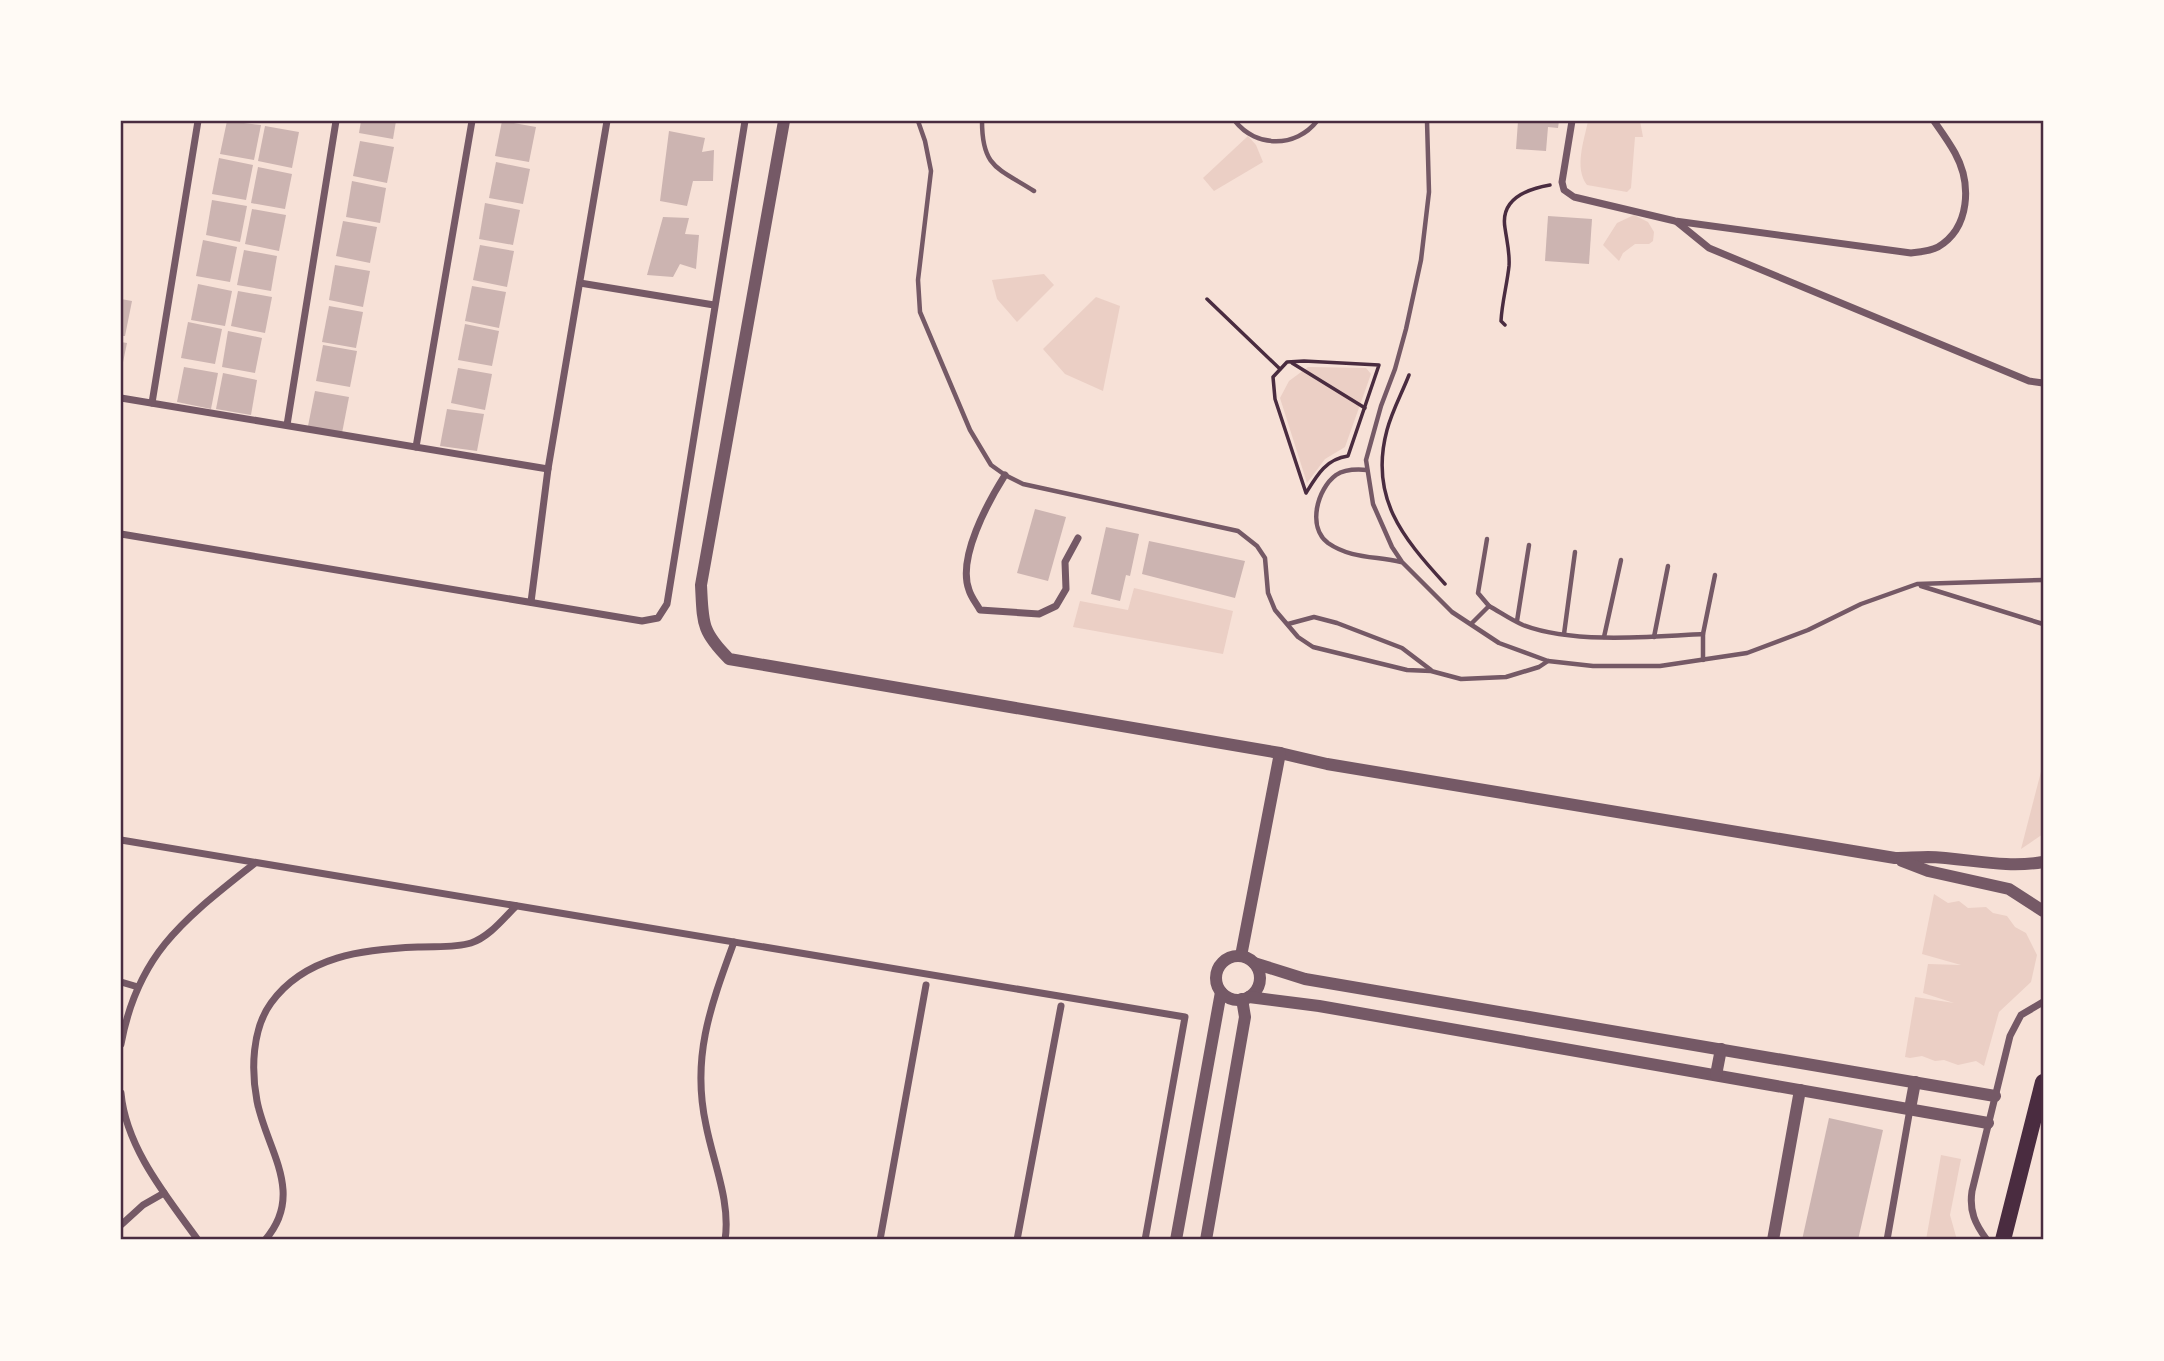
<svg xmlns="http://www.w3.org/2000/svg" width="2164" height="1361" font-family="Signika,sans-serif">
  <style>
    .green { fill: #ebcfc5 }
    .building { fill: #ccb4b1 }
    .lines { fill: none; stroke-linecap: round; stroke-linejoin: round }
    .path { stroke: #4a2c40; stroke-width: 3.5 }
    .service { stroke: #755966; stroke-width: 4.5 }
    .minor { stroke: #755966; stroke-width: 7 }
    .tertiary { stroke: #755966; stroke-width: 12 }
    .trunk { stroke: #4a2c40; stroke-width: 16 }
    .neatline { fill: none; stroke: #4a2c40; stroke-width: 2.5 }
  </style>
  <rect width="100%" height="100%" fill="#f7e1d7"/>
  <g class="green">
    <path d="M 1588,121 L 1640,121 L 1643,137 L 1635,137 L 1631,188 L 1627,192 L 1587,185 C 1574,168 1584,141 1588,121 Z"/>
    <path d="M 1248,136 L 1256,145 L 1263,162 L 1214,191 L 1203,178 Z"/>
    <path d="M 1634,215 L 1648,222 L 1654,232 L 1653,241 L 1649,244 L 1635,244 L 1623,253 L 1619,261 L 1603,245 L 1617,223 Z"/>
    <path d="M 1044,274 L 1054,285 L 1017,322 L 997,299 L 992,280 Z"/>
    <path d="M 1096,297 L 1120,306 L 1103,391 L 1065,374 L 1043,349 Z"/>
    <path d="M 1308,367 L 1366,368 L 1371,374 L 1345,447 L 1325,459 L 1307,483 L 1280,398 L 1289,381 Z"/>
    <path d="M 1134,588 L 1233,611 L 1223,654 L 1073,627 L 1080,601 L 1128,610 Z"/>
    <path d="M 2043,764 L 2043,834 L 2021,849 Z"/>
    <path d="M 1934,894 L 1948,903 L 1959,901 L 1968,908 L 1986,907 L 1993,913 L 2007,916 L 2015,927 L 2026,933 L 2037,955 L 2031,982 L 1999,1012 L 1984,1066 L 1976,1061 L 1958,1065 L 1944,1060 L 1935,1061 L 1922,1056 L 1910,1058 L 1905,1057 L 1915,997 L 1954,1003 L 1923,993 L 1928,964 L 1961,965 L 1922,954 Z"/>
    <path d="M 1941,1155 L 1961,1159 L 1950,1215 L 1957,1240 L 1926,1240 Z"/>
  </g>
  <g class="building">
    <path d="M 227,121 L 261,125 L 254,160 L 220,154 Z"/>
    <path d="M 361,121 L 396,121 L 393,139 L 359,133 Z"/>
    <path d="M 502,121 L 536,127 L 529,162 L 495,156 Z"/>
    <path d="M 1518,121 L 1559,121 L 1558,128 L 1548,127 L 1546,151 L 1516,149 Z"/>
    <path d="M 265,126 L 299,132 L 292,168 L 258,161 Z"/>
    <path d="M 669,131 L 705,138 L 702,152 L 714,150 L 713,181 L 693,181 L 687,206 L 660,201 Z"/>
    <path d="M 360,141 L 394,147 L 387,183 L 353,176 Z"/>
    <path d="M 219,158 L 253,165 L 246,200 L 212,194 Z"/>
    <path d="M 496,162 L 530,169 L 523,204 L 489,198 Z"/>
    <path d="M 258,167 L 292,174 L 285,209 L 251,203 Z"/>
    <path d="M 352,181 L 386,188 L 380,223 L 346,217 Z"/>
    <path d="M 212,200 L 247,206 L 240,242 L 206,235 Z"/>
    <path d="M 485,203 L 520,210 L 513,245 L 479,239 Z"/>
    <path d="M 252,209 L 286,215 L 279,251 L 245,244 Z"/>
    <path d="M 1548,216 L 1592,219 L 1589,264 L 1545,261 Z"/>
    <path d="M 663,217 L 689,218 L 685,234 L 699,235 L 696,269 L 680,264 L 673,277 L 647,275 Z"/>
    <path d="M 343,221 L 377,227 L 370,263 L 336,256 Z"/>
    <path d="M 203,240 L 237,247 L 230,282 L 196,276 Z"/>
    <path d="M 480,245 L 514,251 L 507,287 L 473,280 Z"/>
    <path d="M 244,250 L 277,256 L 271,291 L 237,285 Z"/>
    <path d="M 335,265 L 370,271 L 363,307 L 329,300 Z"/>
    <path d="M 198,284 L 232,291 L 225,326 L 191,320 Z"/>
    <path d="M 472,286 L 506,292 L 499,328 L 465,321 Z"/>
    <path d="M 238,291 L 272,297 L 265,333 L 231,326 Z"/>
    <path d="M 121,299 L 132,301 L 125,336 L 121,336 Z"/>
    <path d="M 329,306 L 363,312 L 356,348 L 322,342 Z"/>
    <path d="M 188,322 L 222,329 L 215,364 L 181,358 Z"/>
    <path d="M 465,324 L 499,331 L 492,366 L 458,360 Z"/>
    <path d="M 228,331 L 262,338 L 255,373 L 222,367 Z"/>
    <path d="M 121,342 L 127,343 L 122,367 L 121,367 Z"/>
    <path d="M 323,345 L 357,351 L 350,387 L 316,381 Z"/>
    <path d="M 184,367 L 218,373 L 211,409 L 177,402 Z"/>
    <path d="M 458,368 L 492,374 L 485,410 L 451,403 Z"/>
    <path d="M 223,373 L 257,380 L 251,415 L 216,409 Z"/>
    <path d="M 315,391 L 349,397 L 342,433 L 308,426 Z"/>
    <path d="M 447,409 L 484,414 L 477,451 L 440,446 Z"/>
    <path d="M 1035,509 L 1066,517 L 1048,581 L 1017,573 Z"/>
    <path d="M 1106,527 L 1139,534 L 1130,576 L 1126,575 L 1120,601 L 1091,594 Z"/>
    <path d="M 1149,541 L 1245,561 L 1235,598 L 1142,574 Z"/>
    <path d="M 1829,1118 L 1883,1130 L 1858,1240 L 1802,1240 Z"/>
  </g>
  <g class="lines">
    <g class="path">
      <path d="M 1207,299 L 1280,369"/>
      <path d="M 1505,325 L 1501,321 C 1502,302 1507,285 1509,266 C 1510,253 1507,242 1505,228 C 1500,199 1527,189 1550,185"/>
      <path d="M 1304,361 L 1379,365 L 1348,456 C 1326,459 1317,475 1306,493 L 1275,399 L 1273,377 L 1287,362 Z"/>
      <path d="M 1292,363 L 1365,408"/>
      <path d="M 1409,375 C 1402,393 1392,411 1387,430 C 1369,497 1402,537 1445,584"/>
    </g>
    <g class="service">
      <path d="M 918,121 L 925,141 L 931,171 L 918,280 L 920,312 L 970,430 L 991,465 L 1005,475 L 1023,484 L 1238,531 L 1257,546 L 1265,558 L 1268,593 L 1275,610 L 1298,637 L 1313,647 L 1407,670 L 1431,671 L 1461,679 L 1506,677 L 1539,667 L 1548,661"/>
      <path d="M 982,121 C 982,168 998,168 1034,191"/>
      <path d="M 1235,121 C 1256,148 1296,148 1317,121"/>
      <path d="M 1427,121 L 1429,192 L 1421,260 L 1406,329 L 1395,369 L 1381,406 L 1366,460 L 1373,504 L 1392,547 L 1402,562 L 1452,612 L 1499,643 L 1548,661 L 1593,666 L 1660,666 L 1747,653 L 1808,630 L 1861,604 L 1917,584 L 2043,580"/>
      <path d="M 1367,470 C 1356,469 1345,469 1336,475 C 1317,489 1307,527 1328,543 C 1351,559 1376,556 1401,562"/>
      <path d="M 1487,539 L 1478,593 L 1489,606"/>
      <path d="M 1921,586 L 2043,624"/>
      <path d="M 1517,621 L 1529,545"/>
      <path d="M 1288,624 L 1314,617 L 1337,623 L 1402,648 L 1431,670"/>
      <path d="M 1471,624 L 1489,606 C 1500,612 1511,620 1523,625 C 1572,644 1651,637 1703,634 L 1703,660"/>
      <path d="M 1564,634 L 1575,552"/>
      <path d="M 1703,634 L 1715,575"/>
      <path d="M 1604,637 L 1621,560"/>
      <path d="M 1654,637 L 1668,566"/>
    </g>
    <g class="minor">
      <path d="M 1572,121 L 1562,182 L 1564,190 L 1574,197 L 1675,221 L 1911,253 C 1920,252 1931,251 1938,247 C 1970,228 1972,184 1955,153 C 1949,142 1941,131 1934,121"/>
      <path d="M 1677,222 L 1709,248 L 2029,381 L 2043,383"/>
      <path d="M 580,283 L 714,305"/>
      <path d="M 121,398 L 548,469"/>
      <path d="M 152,403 L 198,121"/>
      <path d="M 287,425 L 336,121"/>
      <path d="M 416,447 L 472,121"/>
      <path d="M 1005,475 C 988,502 957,558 969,590 C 971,597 976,603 980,610 L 1039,614 L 1056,606 L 1066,589 L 1065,562 L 1078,538"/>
      <path d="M 121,534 L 642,621 L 658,618 L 667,604 L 745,121"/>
      <path d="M 531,602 L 548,469 L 607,121"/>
      <path d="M 121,840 L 1185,1017 L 1145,1240"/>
      <path d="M 121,982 L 138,987"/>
      <path d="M 121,1044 C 138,952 186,918 255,863"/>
      <path d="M 121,1093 C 126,1148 167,1197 198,1240"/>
      <path d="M 121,1225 L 143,1205 L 164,1193"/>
      <path d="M 265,1240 C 306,1193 266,1149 257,1101 C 251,1070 252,1029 271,1003 C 305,956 364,949 418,947 C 436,946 455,948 471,943 C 489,937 503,919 516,906"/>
      <path d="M 725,1240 C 731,1202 713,1162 706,1125 C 691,1057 711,1005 734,942"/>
      <path d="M 880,1240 L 926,985"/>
      <path d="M 1017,1240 L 1061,1006"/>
      <path d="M 1887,1240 L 1910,1109"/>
      <path d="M 1987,1240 C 1975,1224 1969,1211 1972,1191 L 2010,1036 L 2021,1015 L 2043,1002"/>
    </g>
    <g class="tertiary">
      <path d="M 784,121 L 701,585 C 703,623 701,631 729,659 L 1280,753 L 1327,764 L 1895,858 C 1906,858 1917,857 1928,857 C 1967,858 2004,869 2043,862"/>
      <path d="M 1902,861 L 1928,871 L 2009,889 L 2043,911"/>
      <path d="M 1241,956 L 1280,753"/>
      <circle cx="1238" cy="978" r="22"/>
      <path d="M 1254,963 L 1305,979 L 1995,1096"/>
      <path d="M 1249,997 L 1319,1006 L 1988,1123"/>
      <path d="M 1716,1075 L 1721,1049"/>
      <path d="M 1910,1109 L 1915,1082"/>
      <path d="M 1176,1240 L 1221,992"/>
      <path d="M 1206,1240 L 1245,1017 L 1242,999"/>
      <path d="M 1773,1240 L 1800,1090"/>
    </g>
    <path class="trunk" d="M 2003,1240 L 2043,1082"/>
  </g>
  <rect width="2164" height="1361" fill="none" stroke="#fffaf5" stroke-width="245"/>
  <rect x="122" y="122" width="1920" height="1116" class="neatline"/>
</svg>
